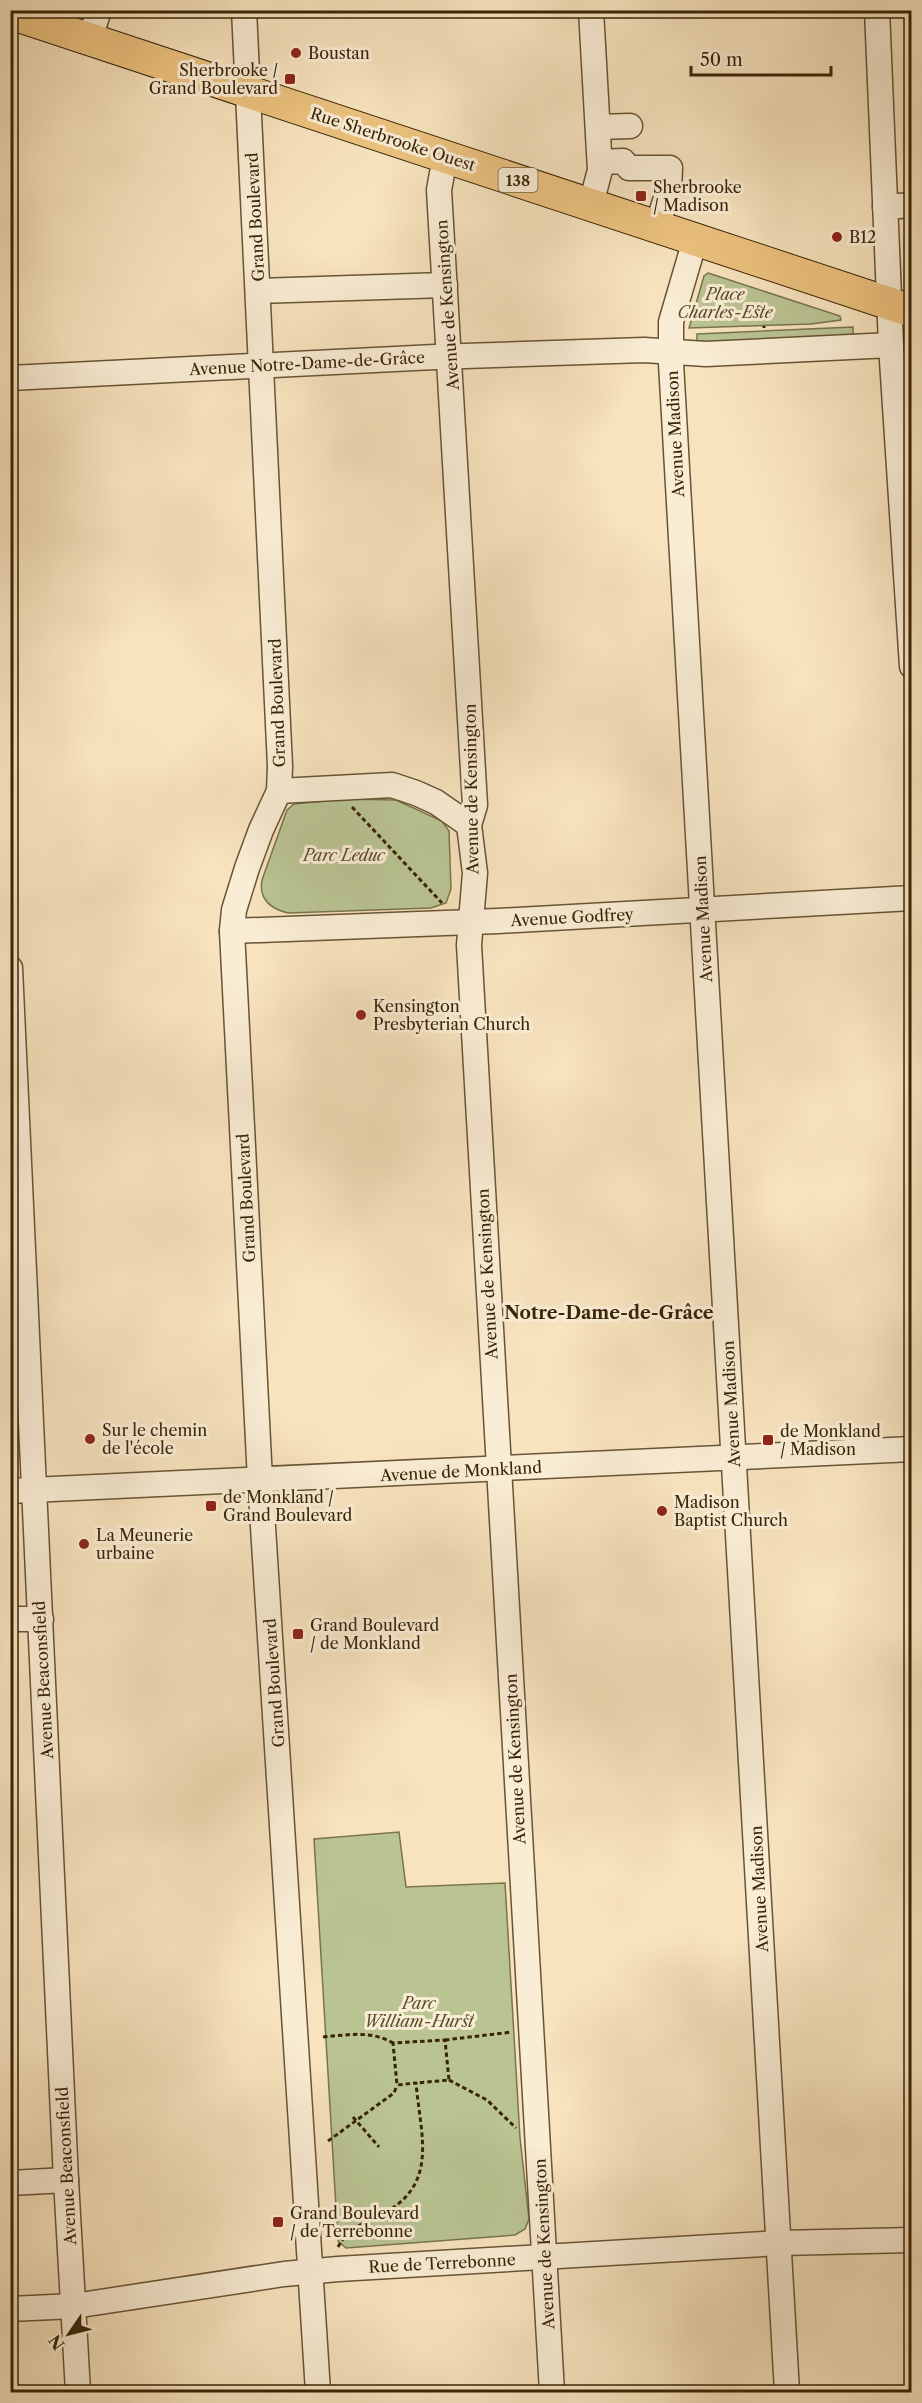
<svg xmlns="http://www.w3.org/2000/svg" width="922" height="2403" font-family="'Libre Caslon Text',serif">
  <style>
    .green { fill: #bac493; stroke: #79744c; stroke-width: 1.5 }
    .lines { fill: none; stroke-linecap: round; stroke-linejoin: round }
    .minor-casing { stroke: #685434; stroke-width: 27 }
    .major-casing { stroke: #382406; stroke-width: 34 }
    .path { stroke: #382406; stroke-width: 3; stroke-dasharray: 4.5 3; stroke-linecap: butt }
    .minor { stroke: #faedd5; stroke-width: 24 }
    .major { stroke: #ecc27f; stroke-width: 32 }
    .poi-dot { fill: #8f2418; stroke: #faedd5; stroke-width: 2 }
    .labels { text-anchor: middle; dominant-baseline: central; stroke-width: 6; stroke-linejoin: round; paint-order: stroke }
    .shield { fill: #faedd5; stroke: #726044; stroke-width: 1.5 }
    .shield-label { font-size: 15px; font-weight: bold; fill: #382406 }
    .poi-label { font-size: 16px; fill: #382406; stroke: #faedd5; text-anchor: start }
    .street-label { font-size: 16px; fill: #382406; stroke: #faedd5 }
    .park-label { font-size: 16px; font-style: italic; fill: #584c29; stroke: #faedd5 }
    .neighbourhood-label { font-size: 18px; font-weight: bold; fill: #382406; stroke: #faedd5 }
  </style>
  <rect width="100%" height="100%" fill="#f7e3be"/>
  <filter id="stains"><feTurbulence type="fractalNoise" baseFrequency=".00333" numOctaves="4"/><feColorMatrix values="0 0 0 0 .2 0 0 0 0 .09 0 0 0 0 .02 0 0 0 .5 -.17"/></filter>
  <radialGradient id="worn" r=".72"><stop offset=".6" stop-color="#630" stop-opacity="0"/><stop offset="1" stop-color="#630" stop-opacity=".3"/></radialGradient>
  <g class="green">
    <path d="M 708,273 L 840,316 L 841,320 L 811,324 L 689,328 L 704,276 Z"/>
    <path d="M 853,327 L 853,335 L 697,343 L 697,334 Z"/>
    <path d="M 344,799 L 396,800 L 442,821 L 449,831 L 451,889 L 446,903 L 431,908 L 288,913 C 271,909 258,899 262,880 L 287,810 L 294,804 Z"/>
    <path d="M 399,1832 L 406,1887 L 505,1883 L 520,2138 L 529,2219 L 525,2229 L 515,2235 L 346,2248 L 338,2241 L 314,1839 Z"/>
  </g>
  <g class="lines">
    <g class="minor-casing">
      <g id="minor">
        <path d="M 244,10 L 280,766 L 279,791 L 261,830 L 247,868 L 234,910 L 232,931 L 260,1480 L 318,2392"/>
        <path d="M 877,10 L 891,345 L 912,666"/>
        <path d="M 90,39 L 99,10"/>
        <path d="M 598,127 L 630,126"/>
        <path d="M 445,157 L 439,190 L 475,805 L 469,825 L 475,873 L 469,945 L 552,2392"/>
        <path d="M 600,162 L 623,161 L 629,168 L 670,168 L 669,189 L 657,226"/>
        <path d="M 591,204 L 600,170 L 591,10"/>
        <path d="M 885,207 L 912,205"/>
        <path d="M 695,240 L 671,322 L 671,363 L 787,2392"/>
        <path d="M 258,291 L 445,285"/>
        <path d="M 10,378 L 435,357 L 644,350 L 706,354 L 891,345"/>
        <path d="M 279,791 L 392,785 L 416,793 L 436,802 L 469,825"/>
        <path d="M 232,931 L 498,921 L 912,898"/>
        <path d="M 10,968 L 66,2180 L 78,2392"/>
        <path d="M 10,1491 L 912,1449"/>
        <path d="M 10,1619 L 41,1619"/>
        <path d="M 10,2183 L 66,2180"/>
        <path d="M 10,2309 L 74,2306 L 284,2274 L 338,2269 L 780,2243 L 912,2240"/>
      </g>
    </g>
    <g class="major-casing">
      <path id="major" d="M 10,13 L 912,311"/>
    </g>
    <g class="path">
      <path d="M 764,326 L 764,328"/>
      <path d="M 352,807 L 442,903"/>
      <path d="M 323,2037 C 347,2035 371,2030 393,2043"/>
      <path d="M 445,2040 L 512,2032"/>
      <path d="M 449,2080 L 487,2100 L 516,2128"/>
      <path d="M 353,2117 L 379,2147"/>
      <path d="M 328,2141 L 394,2093 L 397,2085"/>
      <path d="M 338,2247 C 348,2228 359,2226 377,2217 C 440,2187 421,2139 416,2083 L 397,2085 L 393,2043 L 445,2040 L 449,2080 L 416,2083"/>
    </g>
    <use href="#minor" class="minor"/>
    <use href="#major" class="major"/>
  </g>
  <g class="poi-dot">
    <circle cx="296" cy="53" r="6"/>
    <rect x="284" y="73" width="12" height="12" rx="3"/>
    <rect x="635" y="190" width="12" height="12" rx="3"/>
    <circle cx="837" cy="237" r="6"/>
    <circle cx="361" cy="1015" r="6"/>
    <circle cx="90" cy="1439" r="6"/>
    <rect x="762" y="1434" width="12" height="12" rx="3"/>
    <rect x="205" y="1500" width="12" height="12" rx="3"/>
    <circle cx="662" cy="1511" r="6"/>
    <circle cx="84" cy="1544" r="6"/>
    <rect x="292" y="1628" width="12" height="12" rx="3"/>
    <rect x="272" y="2216" width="12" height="12" rx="3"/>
  </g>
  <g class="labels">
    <rect class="shield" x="498.5" y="168" width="39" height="24" rx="4.5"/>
    <g class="shield-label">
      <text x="518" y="180">138</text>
    </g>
    <g class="poi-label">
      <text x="308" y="53">Boustan</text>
      <text x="278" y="70" text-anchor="end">Sherbrooke /<tspan x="278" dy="18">Grand Boulevard</tspan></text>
      <text x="653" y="187">Sherbrooke<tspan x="653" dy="18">/ Madison</tspan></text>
      <text x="849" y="237">B12</text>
      <text x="373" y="1006">Kensington<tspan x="373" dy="18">Presbyterian Church</tspan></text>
      <text x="102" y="1430">Sur le chemin<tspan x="102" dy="18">de l'école</tspan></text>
      <text x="780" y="1431">de Monkland<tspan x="780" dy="18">/ Madison</tspan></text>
      <text x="223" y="1497">de Monkland /<tspan x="223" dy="18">Grand Boulevard</tspan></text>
      <text x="674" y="1502">Madison<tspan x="674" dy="18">Baptist Church</tspan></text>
      <text x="96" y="1535">La Meunerie<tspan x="96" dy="18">urbaine</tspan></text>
      <text x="310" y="1625">Grand Boulevard<tspan x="310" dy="18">/ de Monkland</tspan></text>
      <text x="290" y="2213">Grand Boulevard<tspan x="290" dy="18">/ de Terrebonne</tspan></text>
    </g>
    <g class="street-label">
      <text transform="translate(393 139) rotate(18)">Rue Sherbrooke Ouest</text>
      <text transform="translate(255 217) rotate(-93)">Grand Boulevard</text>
      <text transform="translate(447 305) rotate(-94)">Avenue de Kensington</text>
      <text transform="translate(307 363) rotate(-3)">Avenue Notre-Dame-de-Grâce</text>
      <text transform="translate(675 434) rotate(-93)">Avenue Madison</text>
      <text transform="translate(277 703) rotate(-92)">Grand Boulevard</text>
      <text transform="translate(471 789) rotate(-91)">Avenue de Kensington</text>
      <text transform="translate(572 917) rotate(-3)">Avenue Godfrey</text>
      <text transform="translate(703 919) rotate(-93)">Avenue Madison</text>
      <text transform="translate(246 1198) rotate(-93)">Grand Boulevard</text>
      <text transform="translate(487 1274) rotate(-93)">Avenue de Kensington</text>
      <text transform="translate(731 1404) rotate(-93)">Avenue Madison</text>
      <text transform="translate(461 1471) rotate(-3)">Avenue de Monkland</text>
      <text transform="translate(43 1680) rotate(-93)">Avenue Beaconsfield</text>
      <text transform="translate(274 1683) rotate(-94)">Grand Boulevard</text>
      <text transform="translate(515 1759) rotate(-93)">Avenue de Kensington</text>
      <text transform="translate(759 1889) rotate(-93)">Avenue Madison</text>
      <text transform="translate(66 2166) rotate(-93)">Avenue Beaconsfield</text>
      <text transform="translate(544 2244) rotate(-93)">Avenue de Kensington</text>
      <text transform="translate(442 2263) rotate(-3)">Rue de Terrebonne</text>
    </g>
    <g class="park-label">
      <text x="725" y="294">Place<tspan x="725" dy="18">Charles-Este</tspan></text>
      <text x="344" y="855">Parc Leduc</text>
      <text x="419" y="2003">Parc<tspan x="419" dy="18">William-Hurst</tspan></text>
    </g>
    <g class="neighbourhood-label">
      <text x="609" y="1313">Notre-Dame-de-Grâce</text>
    </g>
  </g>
  <rect width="922" height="2403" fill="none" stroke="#f7e3be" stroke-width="36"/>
  <rect x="12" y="12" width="898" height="2379" fill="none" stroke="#382406" stroke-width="3"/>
  <rect x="18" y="18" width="886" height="2367" fill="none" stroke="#382406" stroke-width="1.5"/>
  <g transform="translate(69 2334) rotate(235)" stroke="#faedd5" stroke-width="4.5" paint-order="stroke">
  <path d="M0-4.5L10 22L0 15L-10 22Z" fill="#382406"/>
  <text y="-9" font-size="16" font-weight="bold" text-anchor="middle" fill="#382406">N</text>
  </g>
  <path d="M691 66v9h140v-9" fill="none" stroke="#382406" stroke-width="3"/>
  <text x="700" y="66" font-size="18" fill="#382406" stroke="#faedd5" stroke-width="4.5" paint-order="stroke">50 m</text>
  <rect width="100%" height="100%" filter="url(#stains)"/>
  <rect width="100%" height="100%" fill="url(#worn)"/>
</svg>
